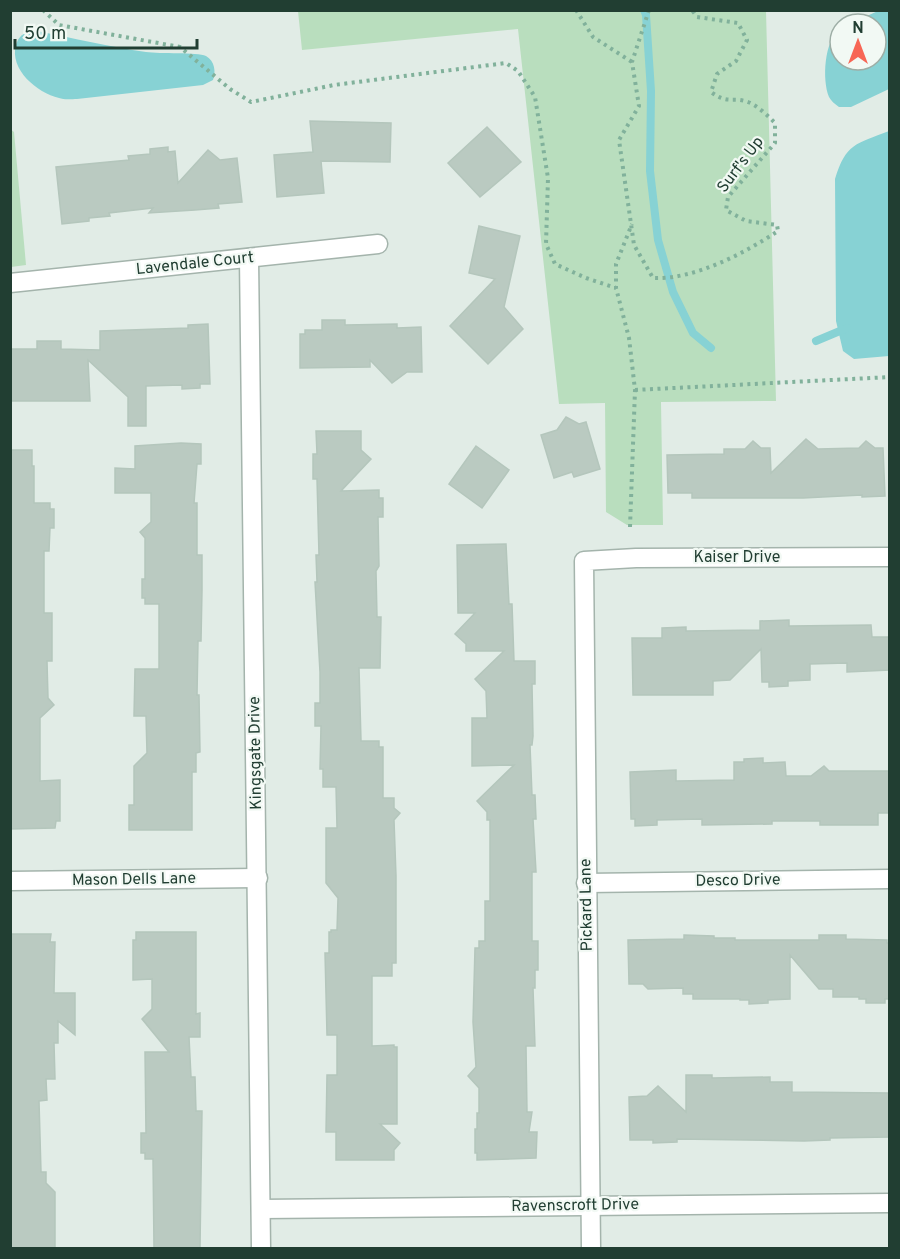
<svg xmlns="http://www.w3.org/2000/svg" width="900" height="1259" font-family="Overpass,sans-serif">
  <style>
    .green { fill: #b9debe }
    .water { fill: #87d2d4 }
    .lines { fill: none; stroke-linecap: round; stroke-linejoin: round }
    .stream { stroke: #87d2d4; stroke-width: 8 }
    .building { fill: #bacac1; stroke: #b4c6bc; stroke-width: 1.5 }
    .minor-casing { stroke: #a4b4ac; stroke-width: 21 }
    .path { stroke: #81b19b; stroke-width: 4; stroke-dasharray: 3 4.5; stroke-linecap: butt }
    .minor { stroke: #fff; stroke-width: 18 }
    .labels { text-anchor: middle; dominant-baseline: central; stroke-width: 4.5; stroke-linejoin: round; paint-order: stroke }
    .street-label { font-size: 16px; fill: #213e32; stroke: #f2f9f4 }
  </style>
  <rect width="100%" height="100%" fill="#e1ece6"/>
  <g class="green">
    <path d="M 298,11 L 766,11 L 776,401 L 661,402 L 663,525 L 627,525 L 606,512 L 605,403 L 559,404 L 518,29 L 302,50 Z"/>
    <path d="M 10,129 L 14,132 L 26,265 L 11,267 Z"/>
  </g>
  <g class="water">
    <path d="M 878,11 L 889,11 L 889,89 L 851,107 L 839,107 C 835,104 831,101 829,97 C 822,80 824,40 840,30 L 840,60 L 876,60 L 876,24 L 849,24 Z"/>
    <path d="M 37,31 C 73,38 110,47 146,52 C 160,54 197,52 206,56 C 215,61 216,72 213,80 L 203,85 L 77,99 C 72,99 64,100 59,98 C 37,93 9,69 16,45 C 20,33 26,32 37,31 Z"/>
    <path d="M 889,131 L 889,356 L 854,359 L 843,351 L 836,321 L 835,179 C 846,143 856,144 889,131 Z"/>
  </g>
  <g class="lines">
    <g class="stream">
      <path d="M 644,10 L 646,15 L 651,91 L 650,171 L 658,240 L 673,292 L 693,333 L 711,348"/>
      <path d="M 816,341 L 847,328"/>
    </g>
  </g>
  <g class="building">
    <path d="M 310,121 L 391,123 L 390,162 L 321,161 L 324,193 L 277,197 L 274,155 L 313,152 Z"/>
    <path d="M 487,127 L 521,162 L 480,197 L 448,163 Z"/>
    <path d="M 168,147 L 168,152 L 175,151 L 178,183 L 208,150 L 220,160 L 237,158 L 242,202 L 218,204 L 219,208 L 195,210 L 149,213 L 153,208 L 109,213 L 110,216 L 89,218 L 89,221 L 62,224 L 56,167 L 129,160 L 128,156 L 150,154 L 150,149 Z"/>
    <path d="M 479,226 L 520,236 L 504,307 L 523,329 L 488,364 L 450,326 L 495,279 L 469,273 Z"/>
    <path d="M 322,320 L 345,320 L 345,325 L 397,324 L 397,328 L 421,327 L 422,372 L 407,372 L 392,383 L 370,360 L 370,367 L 300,368 L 300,334 L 305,334 L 305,330 L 322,330 Z"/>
    <path d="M 208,324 L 210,384 L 200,384 L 200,388 L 182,389 L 182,385 L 146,386 L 146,426 L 128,426 L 128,397 L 88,360 L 90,401 L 10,401 L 10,349 L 37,349 L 37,341 L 61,341 L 61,349 L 100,350 L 100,331 L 188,328 L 188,325 Z"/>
    <path d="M 566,417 L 579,424 L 586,422 L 600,469 L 574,477 L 572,472 L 554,478 L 541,435 L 557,430 Z"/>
    <path d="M 316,431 L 361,431 L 361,450 L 371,459 L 341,491 L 379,490 L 379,498 L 383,498 L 383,517 L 378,517 L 379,566 L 376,571 L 377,617 L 381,617 L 380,668 L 359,668 L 361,741 L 379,741 L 379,747 L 383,747 L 383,798 L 394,798 L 394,808 L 400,813 L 394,820 L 396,876 L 396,963 L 392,963 L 392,976 L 372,976 L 372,1046 L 394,1045 L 394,1047 L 397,1047 L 397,1124 L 380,1124 L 400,1143 L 394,1150 L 394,1160 L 336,1160 L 336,1132 L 326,1132 L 327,1075 L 337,1075 L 337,1035 L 327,1035 L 325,953 L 329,953 L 329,932 L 331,932 L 331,930 L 337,930 L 338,898 L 326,883 L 326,828 L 337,828 L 336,787 L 323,787 L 323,769 L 320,769 L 321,726 L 315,726 L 315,703 L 320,703 L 320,672 L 315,582 L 317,582 L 316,555 L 319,555 L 317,479 L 313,479 L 313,454 L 317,454 Z"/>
    <path d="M 806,439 L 818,449 L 859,448 L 866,441 L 875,448 L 883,448 L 885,496 L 862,497 L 862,495 L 803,498 L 692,498 L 692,493 L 668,493 L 667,455 L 724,454 L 724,449 L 745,449 L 753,441 L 761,448 L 770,448 L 771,473 Z"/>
    <path d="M 181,443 L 201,444 L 201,464 L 197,464 L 194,503 L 197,503 L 197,555 L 202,555 L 202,590 L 201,641 L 198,641 L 197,695 L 199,695 L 200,752 L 196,753 L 196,772 L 192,772 L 192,830 L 129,830 L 129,805 L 134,805 L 134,766 L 147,753 L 146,716 L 134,716 L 135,669 L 159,669 L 159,604 L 145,604 L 145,598 L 142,598 L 142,579 L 145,579 L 145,538 L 140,532 L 151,522 L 151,493 L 115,493 L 115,468 L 135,469 L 135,446 Z"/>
    <path d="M 476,446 L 509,470 L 482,508 L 449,484 Z"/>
    <path d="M 10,450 L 32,450 L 32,466 L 34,466 L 34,503 L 50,503 L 50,509 L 54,509 L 54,528 L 50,528 L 49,551 L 44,551 L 44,613 L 52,613 L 52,661 L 47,661 L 48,698 L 54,705 L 40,718 L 40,781 L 60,780 L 60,821 L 56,821 L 55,828 L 10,829 Z"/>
    <path d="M 506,544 L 509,604 L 512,604 L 514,661 L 535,661 L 535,684 L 532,684 L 533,736 L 532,745 L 530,745 L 532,795 L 535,795 L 536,819 L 533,819 L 536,872 L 532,872 L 532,941 L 538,941 L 538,970 L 535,970 L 535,988 L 533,988 L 535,1046 L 526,1046 L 527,1112 L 532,1112 L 529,1132 L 537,1132 L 536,1158 L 477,1160 L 477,1153 L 475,1153 L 475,1129 L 477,1129 L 477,1113 L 479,1113 L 479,1088 L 468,1076 L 476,1067 L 473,1022 L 475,948 L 479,948 L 479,941 L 485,941 L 485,901 L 490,901 L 490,820 L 487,820 L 487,812 L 477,801 L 514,765 L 472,766 L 472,718 L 487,718 L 486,691 L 475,679 L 504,651 L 466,651 L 466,644 L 455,634 L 475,613 L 458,613 L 457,545 Z"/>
    <path d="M 789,620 L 789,626 L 871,625 L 872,637 L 890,637 L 890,670 L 847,672 L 847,663 L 810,664 L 810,680 L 788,681 L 788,686 L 769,687 L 769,682 L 762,682 L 761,649 L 730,680 L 713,681 L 713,695 L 633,695 L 632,638 L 662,638 L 662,628 L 686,627 L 686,631 L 760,630 L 760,621 Z"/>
    <path d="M 763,758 L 763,763 L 785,762 L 786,776 L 811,776 L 824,766 L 829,771 L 890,771 L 890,813 L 878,813 L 878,825 L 820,825 L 820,821 L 772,821 L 772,824 L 702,825 L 702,819 L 657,820 L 657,825 L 635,826 L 635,819 L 631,819 L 630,772 L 676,770 L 676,781 L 734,780 L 734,762 L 744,762 L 744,759 Z"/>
    <path d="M 136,932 L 196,932 L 196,1014 L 200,1013 L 200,1037 L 189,1037 L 191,1077 L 195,1077 L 196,1111 L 202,1111 L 200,1248 L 154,1248 L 153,1159 L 145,1159 L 145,1153 L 141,1153 L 141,1133 L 146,1133 L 145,1052 L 169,1052 L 142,1019 L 152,1009 L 152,979 L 133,980 L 133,940 L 136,940 Z"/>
    <path d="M 10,934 L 51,934 L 50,942 L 55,942 L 54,993 L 75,993 L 75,1035 L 58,1021 L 58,1043 L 54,1043 L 55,1079 L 46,1079 L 47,1100 L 39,1101 L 41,1172 L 46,1172 L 46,1183 L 55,1192 L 55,1248 L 10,1248 Z"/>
    <path d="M 684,935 L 714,936 L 714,938 L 735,938 L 735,940 L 819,940 L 819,935 L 846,935 L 846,939 L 887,940 L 887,943 L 890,943 L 890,999 L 885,999 L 885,1003 L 866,1003 L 866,999 L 859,999 L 859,997 L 833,997 L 833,989 L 819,989 L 790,955 L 790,999 L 768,1000 L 768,1003 L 749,1004 L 749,1000 L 740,1000 L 740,999 L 693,999 L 693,994 L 683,994 L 683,988 L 648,989 L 643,984 L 629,984 L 628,940 L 684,939 Z"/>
    <path d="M 686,1075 L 712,1075 L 712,1078 L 770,1077 L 770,1082 L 792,1082 L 792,1092 L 890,1093 L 890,1137 L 830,1138 L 830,1140 L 804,1141 L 677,1139 L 677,1142 L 653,1143 L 653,1140 L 630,1140 L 629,1097 L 647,1096 L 658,1086 L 686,1112 Z"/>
  </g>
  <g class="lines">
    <g class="minor-casing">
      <g id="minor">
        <path d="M 249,258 L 261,1248"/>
        <path d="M 10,283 L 378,244"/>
        <path d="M 10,881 L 258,878"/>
        <path d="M 586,883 L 890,879"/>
        <path d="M 261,1209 L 890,1203"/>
        <path d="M 591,1248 L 584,561 L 636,558 L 890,557"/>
      </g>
    </g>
    <g class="path">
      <path d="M 43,10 L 59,25 L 180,47 L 230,89 L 251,102 L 334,85 L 506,63 L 518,71 L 535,97 L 548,178 L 546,244 L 555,264 L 586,278 L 616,288"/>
      <path d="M 576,10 L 593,37 L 632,62"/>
      <path d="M 649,10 L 632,62 L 639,106 L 619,140 L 634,245 L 653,278 C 694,280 745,253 778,231 L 777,225 L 746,221 L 726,210 L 728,197 L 775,143 L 775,123 C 767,115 758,106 748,102 C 731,96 729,105 711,92 L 717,74 L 736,61 L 747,40 L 738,23 L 697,17 L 692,10"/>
      <path d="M 635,390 L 890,377"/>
      <path d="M 630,527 L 635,390 L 629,338 L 616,288 L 616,264 L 632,224"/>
    </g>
    <use href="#minor" class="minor"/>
  </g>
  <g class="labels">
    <g class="street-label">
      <text transform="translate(741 165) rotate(-53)">Surf's Up</text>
      <text transform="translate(195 264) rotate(-6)">Lavendale Court</text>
      <text x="737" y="558">Kaiser Drive</text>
      <text transform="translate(256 753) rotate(-91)">Kingsgate Drive</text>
      <text transform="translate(134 880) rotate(-1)">Mason Dells Lane</text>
      <text transform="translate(738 881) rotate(-1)">Desco Drive</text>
      <text transform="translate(587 905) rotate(-91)">Pickard Lane</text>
      <text transform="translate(575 1206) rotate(-1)">Ravenscroft Drive</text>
    </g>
  </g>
  <rect width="900" height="1259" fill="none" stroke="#213e32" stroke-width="24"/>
  <g transform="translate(858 42)"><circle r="28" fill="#f2f9f4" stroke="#9eaea6" stroke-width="1.5"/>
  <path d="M0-4.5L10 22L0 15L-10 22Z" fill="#f76655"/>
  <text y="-9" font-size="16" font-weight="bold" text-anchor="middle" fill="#213e32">N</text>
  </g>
  <path d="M15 39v9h182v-9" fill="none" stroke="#213e32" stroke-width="3"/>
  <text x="24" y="39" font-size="18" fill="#213e32" stroke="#f2f9f4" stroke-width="4.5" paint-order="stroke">50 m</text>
</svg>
